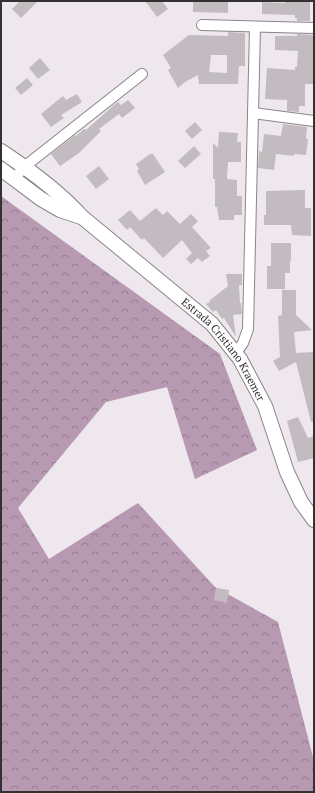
<svg xmlns="http://www.w3.org/2000/svg" width="315" height="793" font-family="'PT Serif',serif">
  <style>
    .forest { fill: url(#forest-crowns) }
    .building { fill: #c2bcc1; fill-rule: evenodd }
    .lines { fill: none; stroke-linecap: round; stroke-linejoin: round }
    .minor-casing { stroke: #8b858a; stroke-width: 12 }
    .secondary-casing { stroke: #8b858a; stroke-width: 16 }
    .minor { stroke: #fff; stroke-width: 10 }
    .secondary { stroke: #fff; stroke-width: 14 }
    .labels { text-anchor: middle; dominant-baseline: central; stroke-width: 3.5; stroke-linejoin: round; paint-order: stroke }
    .street-label { font-size: 11px; fill: #343133; stroke: #fbf4fa }
  </style>
  <defs>
    <pattern id="forest-crowns" width="20" height="18" patternUnits="userSpaceOnUse"><rect width="20" height="18" fill="#b799b1"/><path d="M2 6a3 3 0 1 1 6 0M12 15a3 3 0 1 1 6 0" fill="none" stroke="#967d91"/></pattern>
  </defs>
  <rect width="100%" height="100%" fill="#eee7ed"/>
  <path class="forest" d="M 1,196 L 220,354 L 257,450 L 195,479 L 167,387 L 106,402 L 18,508 L 49,559 L 138,503 L 215,587 L 278,622 L 314,761 L 314,792 L 1,792 Z"/>
  <g class="building">
    <path d="M 20,1 L 38,1 L 21,18 L 12,9 Z"/>
    <path d="M 145,1 L 162,1 L 168,9 L 157,17 Z"/>
    <path d="M 193,1 L 228,1 L 228,13 L 193,12 Z"/>
    <path d="M 285,1 L 310,1 L 310,21 L 297,21 L 297,18 L 295,18 L 295,15 L 262,14 L 262,2 L 285,3 Z"/>
    <path d="M 228,32 L 245,33 L 245,66 L 239,66 L 238,84 L 199,84 L 198,75 L 185,82 L 178,88 L 168,70 L 171,68 L 163,55 L 189,35 L 228,36 ZM 211,55 L 227,55 L 227,73 L 209,72 Z"/>
    <path d="M 297,34 L 314,35 L 314,84 L 305,84 L 305,106 L 299,106 L 299,112 L 287,111 L 287,100 L 265,99 L 267,68 L 295,70 L 295,67 L 297,67 L 298,51 L 275,50 L 275,36 L 297,36 Z"/>
    <path d="M 40,58 L 50,70 L 38,79 L 29,68 Z"/>
    <path d="M 27,78 L 33,85 L 21,95 L 15,88 Z"/>
    <path d="M 77,94 L 82,102 L 61,115 L 64,118 L 51,127 L 41,114 L 63,96 L 66,100 Z"/>
    <path d="M 128,100 L 135,108 L 122,118 L 119,114 L 99,129 L 101,131 L 79,153 L 60,166 L 51,154 L 75,135 L 76,136 L 84,129 L 86,130 L 114,105 L 118,102 L 121,105 Z"/>
    <path d="M 195,122 L 202,130 L 192,139 L 185,131 Z"/>
    <path d="M 283,124 L 307,127 L 306,139 L 308,139 L 306,155 L 294,154 L 294,156 L 276,154 L 274,170 L 258,168 L 259,151 L 262,152 L 264,134 L 281,136 Z"/>
    <path d="M 219,132 L 238,133 L 237,142 L 241,142 L 241,162 L 228,162 L 227,179 L 237,180 L 237,196 L 242,196 L 242,215 L 234,215 L 234,220 L 219,220 L 217,207 L 215,207 L 215,179 L 213,179 L 213,143 L 218,148 Z"/>
    <path d="M 194,146 L 201,154 L 185,168 L 178,161 Z"/>
    <path d="M 150,154 L 153,154 L 165,172 L 145,185 L 137,171 L 139,169 L 136,164 Z"/>
    <path d="M 99,166 L 109,179 L 96,189 L 86,176 Z"/>
    <path d="M 305,190 L 305,208 L 311,208 L 311,236 L 292,235 L 291,225 L 264,225 L 264,215 L 266,215 L 266,191 Z"/>
    <path d="M 156,208 L 163,215 L 167,211 L 180,224 L 191,214 L 198,221 L 192,227 L 211,248 L 206,251 L 210,256 L 202,262 L 198,258 L 191,264 L 186,259 L 192,253 L 182,240 L 163,258 L 144,238 L 142,240 L 130,227 L 127,230 L 118,220 L 130,210 L 140,221 Z"/>
    <path d="M 271,243 L 291,243 L 291,261 L 290,261 L 290,273 L 285,273 L 285,289 L 267,289 L 267,266 L 271,266 Z"/>
    <path d="M 226,274 L 242,274 L 242,285 L 239,285 L 240,303 L 241,303 L 242,314 L 233,315 L 236,337 L 224,318 L 222,319 L 216,310 L 213,312 L 206,304 L 210,302 L 209,301 L 228,286 Z"/>
    <path d="M 282,290 L 296,290 L 296,315 L 312,330 L 294,332 L 296,353 L 314,352 L 314,422 L 311,422 L 296,362 L 279,371 L 273,361 L 280,357 L 278,316 L 282,315 Z"/>
    <path d="M 298,417 L 308,438 L 314,436 L 314,458 L 298,462 L 287,421 Z"/>
    <path d="M 216,588 L 229,590 L 227,603 L 214,600 Z"/>
  </g>
  <g class="lines">
    <g class="minor-casing">
      <g id="minor">
        <path d="M 202,25 L 314,28"/>
        <path d="M 253,113 L 314,121"/>
        <path d="M 14,179 L 24,167 L 142,74"/>
        <path d="M 236,353 L 243,343 L 248,329 L 255,27"/>
      </g>
    </g>
    <g class="secondary-casing">
      <g id="secondary">
        <path id="s1" d="M 1,151 C 30,170 59,191 82,217 L 212,324 L 240,359 L 265,406 L 287,472 L 301,502 L 314,520"/>
        <path d="M 1,169 L 41,199 L 60,210 L 81,217"/>
      </g>
    </g>
    <use href="#minor" class="minor"/>
    <use href="#secondary" class="secondary"/>
  </g>
  <g class="labels">
    <g class="street-label">
      <text stroke="none"><textPath href="#s1" startOffset="300">Estrada Cristiano Kraemer</textPath></text>
    </g>
  </g>
  <rect width="315" height="793" fill="none" stroke="#343133" stroke-width="4"/>
</svg>
